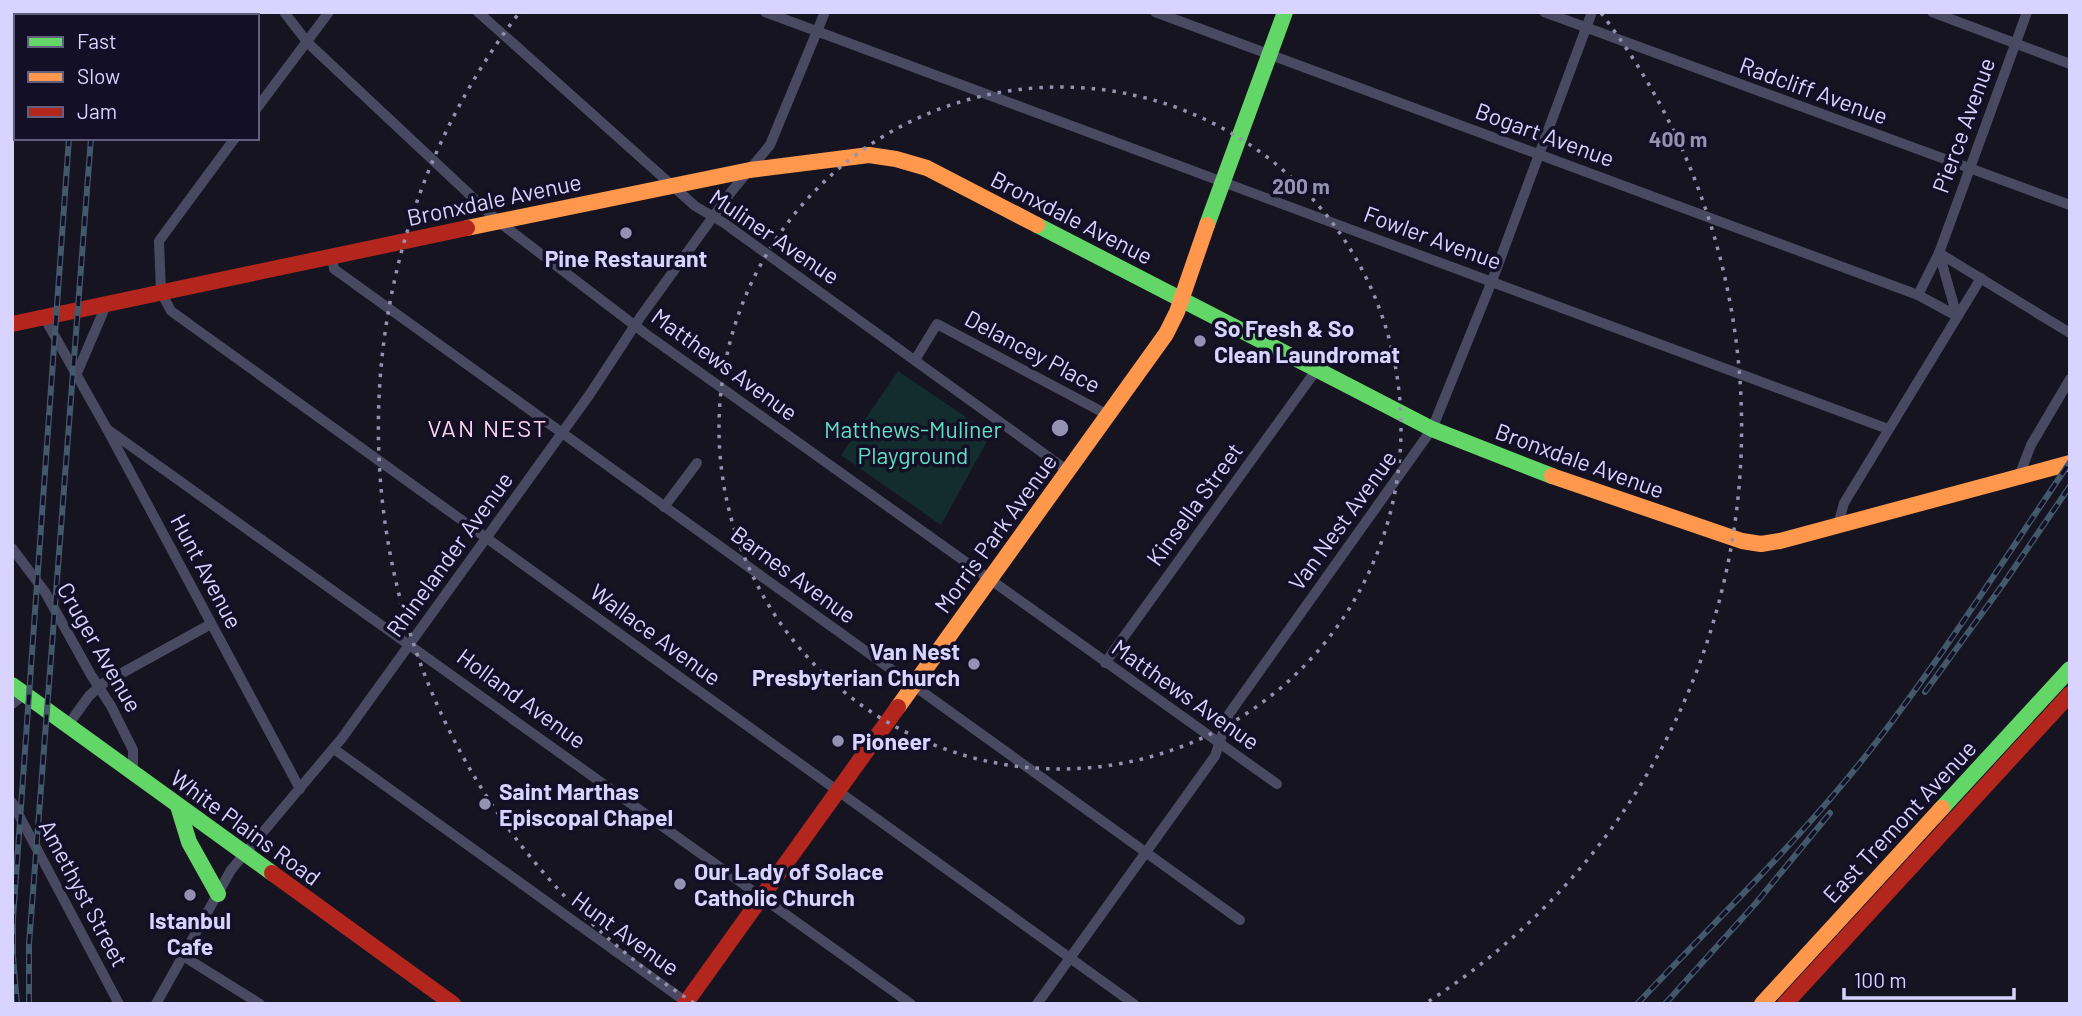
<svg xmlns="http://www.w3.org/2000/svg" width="2082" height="1016" font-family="Barlow,sans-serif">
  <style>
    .green { fill: #132c2d }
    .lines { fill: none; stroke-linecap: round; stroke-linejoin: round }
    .street { stroke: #4a4962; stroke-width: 10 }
    .fast { stroke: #63d668; stroke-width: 16 }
    .slow { stroke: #ff974d; stroke-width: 16 }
    .jam { stroke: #b3261e; stroke-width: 16 }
    .rail-casing { stroke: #43596b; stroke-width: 6 }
    .rail { stroke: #130f26; stroke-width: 3.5; stroke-dasharray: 10; stroke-linecap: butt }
    .ring { fill: none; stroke: #9591b1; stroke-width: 3.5; stroke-dasharray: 3.5 7 }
    .poi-dot { fill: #9591b1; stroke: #130f26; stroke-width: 2.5 }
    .labels { text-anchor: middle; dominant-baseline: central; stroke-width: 7; stroke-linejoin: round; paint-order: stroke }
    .street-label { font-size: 23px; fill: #d9d4ff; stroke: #130f26 }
    .poi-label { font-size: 23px; font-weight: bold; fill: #d9d4ff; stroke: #130f26; text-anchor: start }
    .park-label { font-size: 23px; fill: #5fe0c0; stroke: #130f26 }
    .neighbourhood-label { font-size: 24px; letter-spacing: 2px; fill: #ffd6f0; stroke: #130f26 }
    .centre { fill: #9591b1; stroke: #130f26; stroke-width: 3.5 }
    .ring-label { font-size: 21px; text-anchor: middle; font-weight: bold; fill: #9591b1; stroke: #130f26; stroke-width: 7; stroke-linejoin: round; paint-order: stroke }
  </style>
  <rect width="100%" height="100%" fill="#161421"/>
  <path class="green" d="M 898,371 L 991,434 L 941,525 L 841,455 Z"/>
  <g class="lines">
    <g class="street">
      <path d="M 284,12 L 308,43 L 499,222 L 646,334 L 1277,784"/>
      <path d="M 478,12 L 695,206 L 724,223 L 1068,471"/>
      <path d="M 765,12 L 1888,429"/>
      <path d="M 1155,12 L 1918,295 L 1957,316"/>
      <path d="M 1544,12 L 2070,205"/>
      <path d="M 1932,12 L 2070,64"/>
      <path d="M 257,108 L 329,12"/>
      <path d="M 235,138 L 159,241 L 161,292 L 171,311 L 1134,1004"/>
      <path d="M 1939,253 L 2070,333"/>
      <path d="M 1939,253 L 1957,316"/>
      <path d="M 332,257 L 334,269 L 1240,920"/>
      <path d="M 1918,295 L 1939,253 L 2027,12"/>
      <path d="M 44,317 L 107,429 L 300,789"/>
      <path d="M 915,360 L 937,324 L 1108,415"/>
      <path d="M 77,373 L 107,303"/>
      <path d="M 107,429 L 911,1004"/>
      <path d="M 2019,476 L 2031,445 L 2070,379"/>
      <path d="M 664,507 L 697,463"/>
      <path d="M 1838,525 L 1844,503 L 1981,278"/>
      <path d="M 12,548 L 45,592 L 91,675 L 111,706 L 133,750 L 133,774"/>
      <path d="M 1105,663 L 1317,369"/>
      <path d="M 12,704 L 25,694"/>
      <path d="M 68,725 L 89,696 L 102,684 L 211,624"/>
      <path d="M 334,749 L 689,1004"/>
      <path d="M 12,802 L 119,1004"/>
      <path d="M 183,956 L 260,1004"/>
      <path d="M 156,1004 L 231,870 L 342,738 L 590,394 L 641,316 L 731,192 L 770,145 L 825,12"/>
      <path d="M 1037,1004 L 1215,756 L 1229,714 L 1432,429 L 1492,281 L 1592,12"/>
    </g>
    <g class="fast">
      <path d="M 1037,225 L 1432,429 L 1552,476"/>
      <path d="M 1207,225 L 1285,12"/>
      <path d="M 12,685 L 272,873"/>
      <path d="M 178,806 L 189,842 L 218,894"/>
      <path d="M 1942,808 L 2070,669"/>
    </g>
    <g class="slow">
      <path d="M 467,228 L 750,170 L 869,155 L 896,159 L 927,168 L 1037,225"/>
      <path d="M 1552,476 L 1742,541 L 1761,544 L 1780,541 L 2070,463"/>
      <path d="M 898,707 L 1166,334 L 1177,312 L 1207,225"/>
      <path d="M 1762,1004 L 1942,808"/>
    </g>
    <g class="jam">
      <path d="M 12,324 L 467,228"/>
      <path d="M 272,873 L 453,1004"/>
      <path d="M 685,1004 L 898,707"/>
      <path d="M 1785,1004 L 2070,694"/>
    </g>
    <g class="rail-casing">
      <g id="rail">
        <path d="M 78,16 L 78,12"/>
        <path d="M 91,16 L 92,12"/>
        <path d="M 1925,692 L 2004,583 L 2070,486"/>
        <path d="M 17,1004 L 13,956 L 13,918 L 69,138"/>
        <path d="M 29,1004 L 29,944 L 91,138"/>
        <path d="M 1637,1004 C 1713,923 1795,845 1864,758 C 1938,664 2003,561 2070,462"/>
        <path d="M 1665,1004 L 1756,903 L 1830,813"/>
      </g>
    </g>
    <use href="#rail" class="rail"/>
  </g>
  <g class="ring">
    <circle cx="1060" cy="428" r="341"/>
    <path d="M694 1003A682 682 0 0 1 519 13M1601 13A682 682 0 0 1 1426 1003"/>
  </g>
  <g class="poi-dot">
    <circle cx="626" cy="233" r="7"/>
    <circle cx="1200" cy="341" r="7"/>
    <circle cx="974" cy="664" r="7"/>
    <circle cx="838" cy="741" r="7"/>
    <circle cx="485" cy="804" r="7"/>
    <circle cx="680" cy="884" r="7"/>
    <circle cx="190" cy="895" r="7"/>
  </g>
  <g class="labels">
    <g class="street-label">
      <text transform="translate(1814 90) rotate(20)">Radcliff Avenue</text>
      <text transform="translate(1963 125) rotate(-70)">Pierce Avenue</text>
      <text transform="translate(1545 134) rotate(20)">Bogart Avenue</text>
      <text transform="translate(494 199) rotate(-12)">Bronxdale Avenue</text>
      <text transform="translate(1072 217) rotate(27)">Bronxdale Avenue</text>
      <text transform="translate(775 236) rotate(34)">Muliner Avenue</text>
      <text transform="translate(1433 237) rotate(20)">Fowler Avenue</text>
      <text transform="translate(1033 351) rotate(28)">Delancey Place</text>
      <text transform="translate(725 364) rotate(36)">Matthews Avenue</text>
      <text transform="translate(1580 460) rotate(20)">Bronxdale Avenue</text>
      <text transform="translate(1194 504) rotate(-54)">Kinsella Street</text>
      <text transform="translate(1342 520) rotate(-54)">Van Nest Avenue</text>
      <text transform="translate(995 533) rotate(-54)">Morris Park Avenue</text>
      <text transform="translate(449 554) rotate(-54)">Rhinelander Avenue</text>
      <text transform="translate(207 571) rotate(62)">Hunt Avenue</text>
      <text transform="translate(794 574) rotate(36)">Barnes Avenue</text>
      <text transform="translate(656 634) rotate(36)">Wallace Avenue</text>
      <text transform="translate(100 647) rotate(60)">Cruger Avenue</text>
      <text transform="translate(1186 694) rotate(35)">Matthews Avenue</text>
      <text transform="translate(522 698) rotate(36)">Holland Avenue</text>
      <text transform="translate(1899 821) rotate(-47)">East Tremont Avenue</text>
      <text transform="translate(246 827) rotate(36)">White Plains Road</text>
      <text transform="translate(84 893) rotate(62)">Amethyst Street</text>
      <text transform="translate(626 933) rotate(36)">Hunt Avenue</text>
    </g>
    <g class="poi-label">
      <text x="626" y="258" text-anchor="middle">Pine Restaurant</text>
      <text x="1214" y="328">So Fresh &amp; So<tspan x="1214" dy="26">Clean Laundromat</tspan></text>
      <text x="960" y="651" text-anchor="end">Van Nest<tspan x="960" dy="26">Presbyterian Church</tspan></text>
      <text x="852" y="741">Pioneer</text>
      <text x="499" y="791">Saint Marthas<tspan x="499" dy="26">Episcopal Chapel</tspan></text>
      <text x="694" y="871">Our Lady of Solace<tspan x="694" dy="26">Catholic Church</tspan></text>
      <text x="190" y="920" text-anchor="middle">Istanbul<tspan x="190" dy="26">Cafe</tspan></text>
    </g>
    <g class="park-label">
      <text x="913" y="429">Matthews-Muliner<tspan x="913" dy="26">Playground</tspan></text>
    </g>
    <g class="neighbourhood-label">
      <text x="488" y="427">VAN NEST</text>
    </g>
  </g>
  <circle cx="1060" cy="428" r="10" class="centre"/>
  <g class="ring-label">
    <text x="1678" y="147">400 m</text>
    <text x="1301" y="194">200 m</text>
  </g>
  <rect width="2082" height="1016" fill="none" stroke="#d9d4ff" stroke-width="28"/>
  <rect x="14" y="14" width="245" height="126" fill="#130f26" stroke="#625e7d" stroke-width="2"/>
  <rect x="28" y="37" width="35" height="10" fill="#63d668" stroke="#625e7d" stroke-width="2"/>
  <text x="77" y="49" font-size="21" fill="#d9d4ff">Fast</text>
  <rect x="28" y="72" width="35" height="10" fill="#ff974d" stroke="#625e7d" stroke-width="2"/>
  <text x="77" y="84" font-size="21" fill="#d9d4ff">Slow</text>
  <rect x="28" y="107" width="35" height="10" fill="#b3261e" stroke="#625e7d" stroke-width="2"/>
  <text x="77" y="119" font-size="21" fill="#d9d4ff">Jam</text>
  <path d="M1844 988v10h170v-10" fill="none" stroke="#d9d4ff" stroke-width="3.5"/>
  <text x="1854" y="988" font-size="21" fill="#d9d4ff" stroke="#130f26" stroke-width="5" paint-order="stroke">100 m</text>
</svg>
